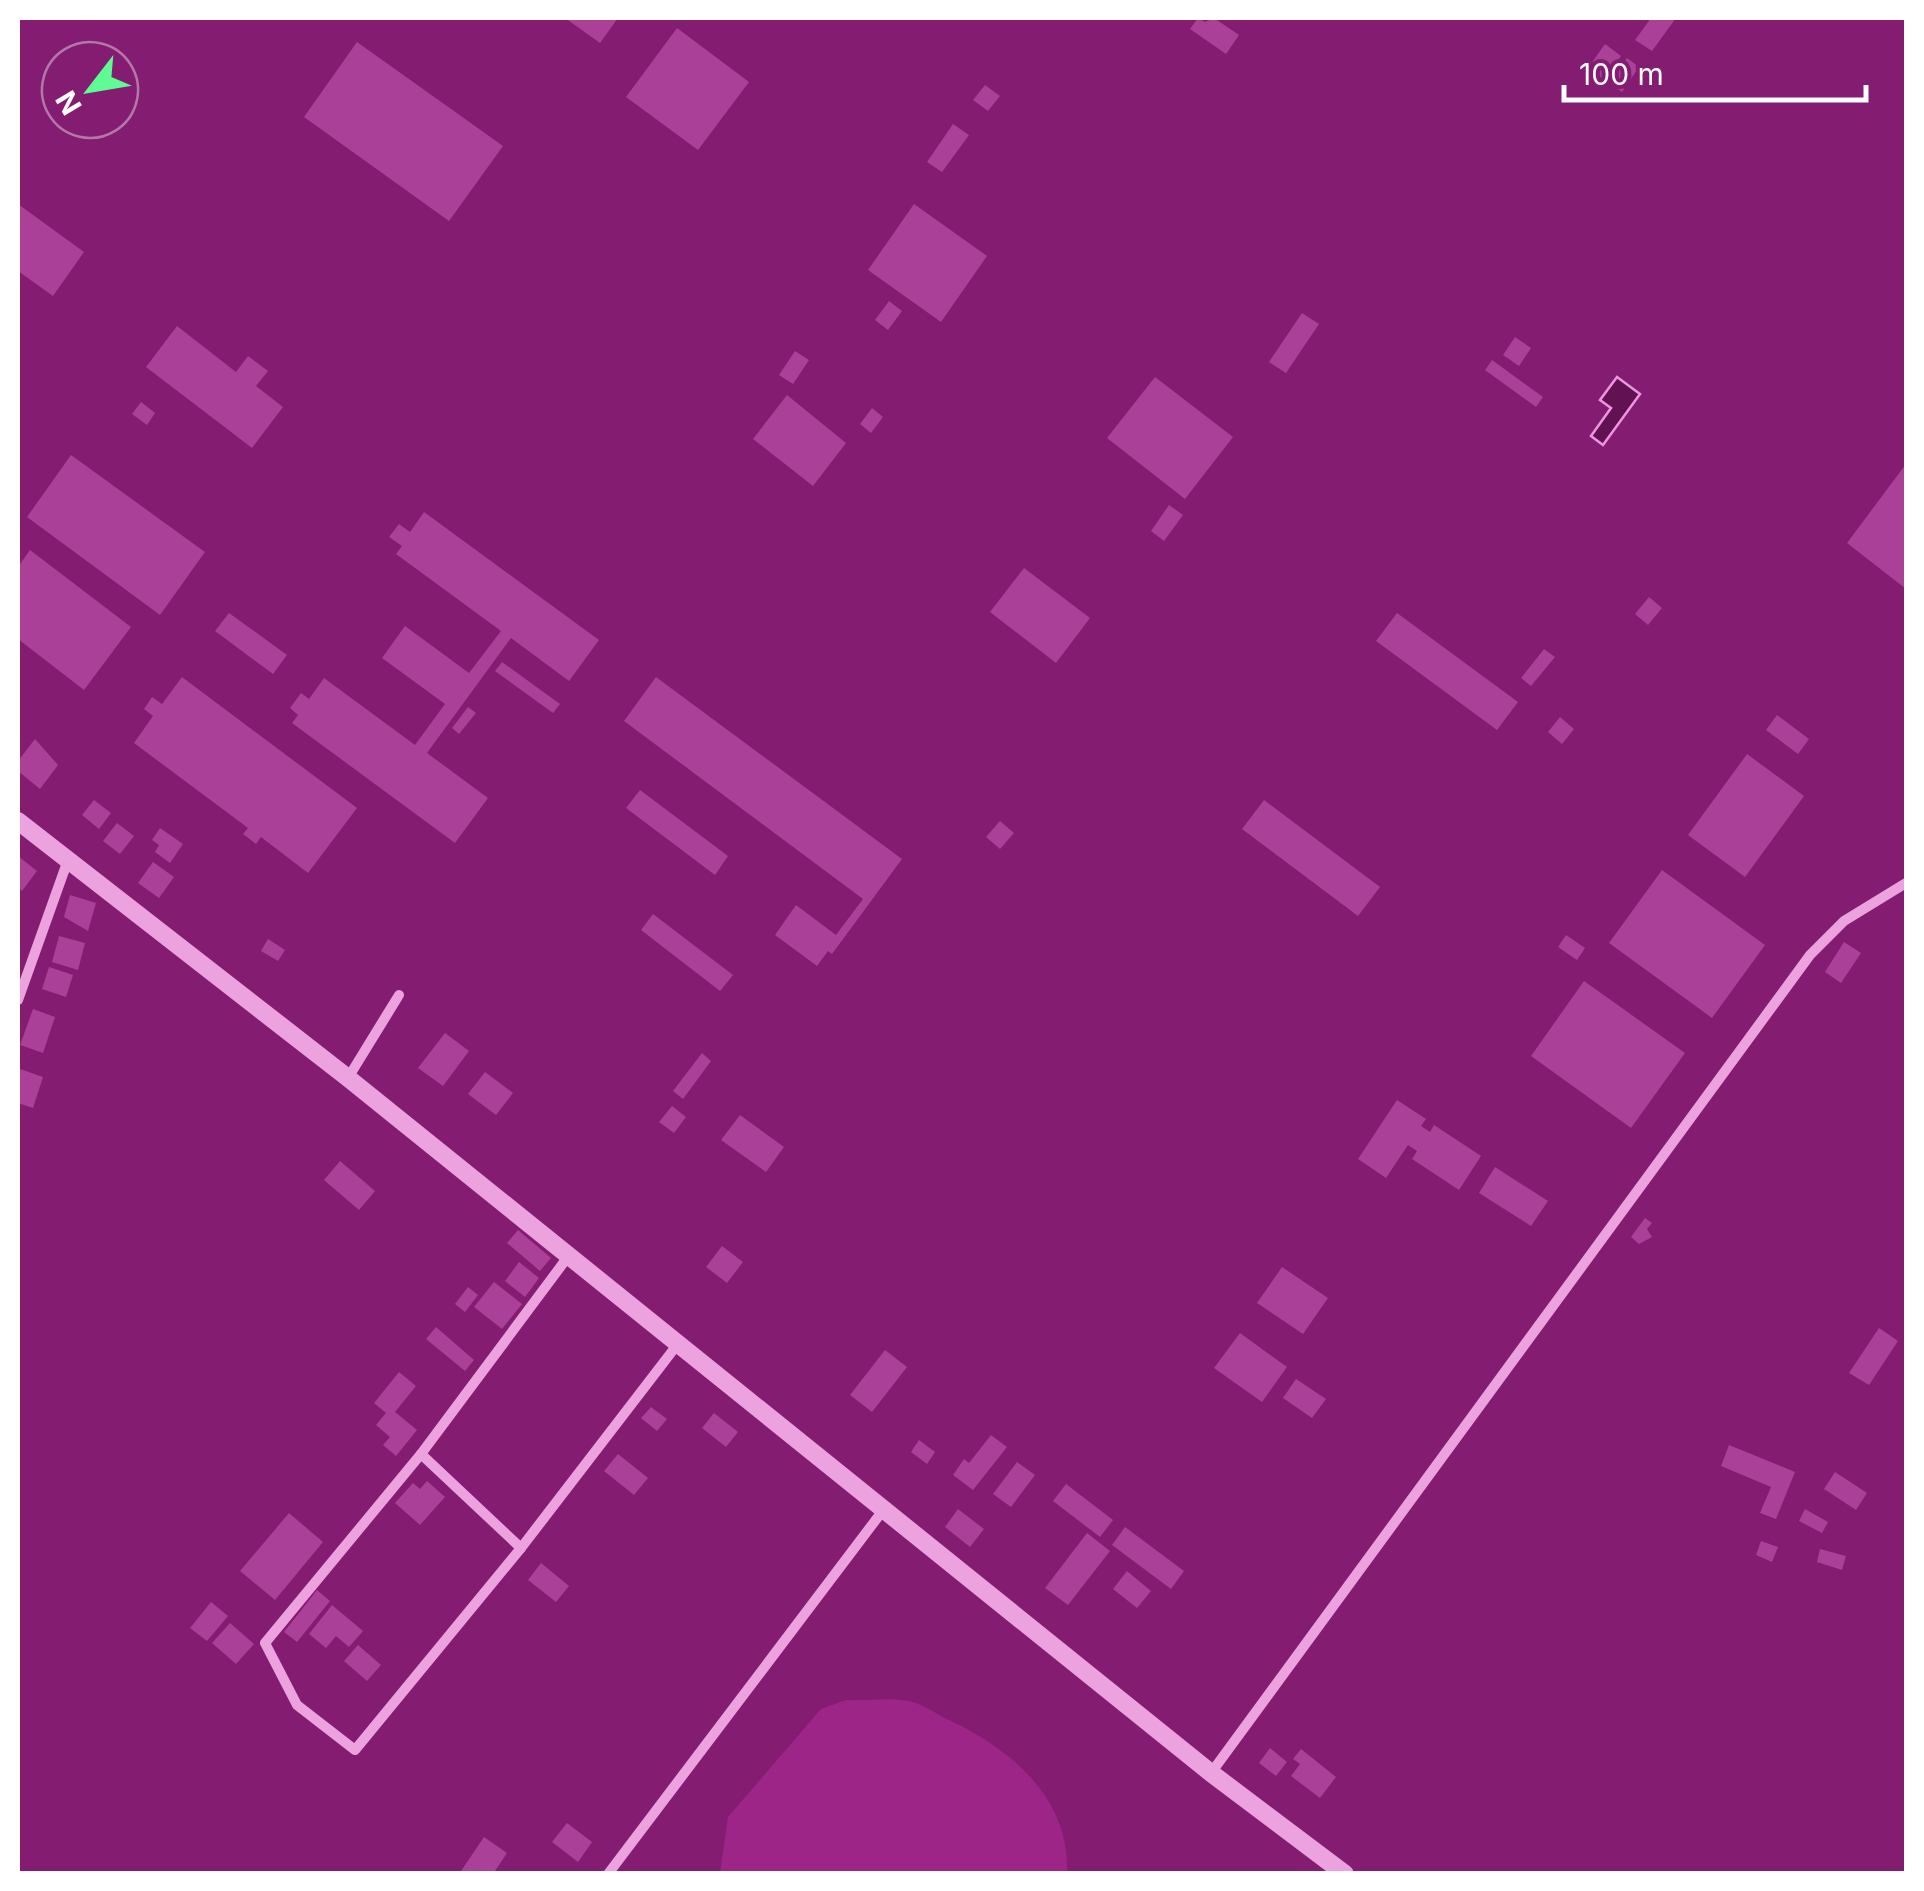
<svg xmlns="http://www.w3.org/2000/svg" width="1924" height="1891" font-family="Inter,sans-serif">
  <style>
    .green { fill: #9d2588 }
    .water { fill: #621253; stroke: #ed95df; stroke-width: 2.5 }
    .building { fill: #ab4098 }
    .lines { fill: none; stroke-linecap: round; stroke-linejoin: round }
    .minor { stroke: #eba2de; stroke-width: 10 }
    .tertiary { stroke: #eba2de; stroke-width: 18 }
  </style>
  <rect width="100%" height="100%" fill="#841c71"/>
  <path class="green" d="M 846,1700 C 866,1701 890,1697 909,1701 C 921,1704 934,1712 945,1718 C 1008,1747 1070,1796 1067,1873 L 720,1873 L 728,1817 L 821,1709 Z"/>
  <path class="water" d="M 1617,377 L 1640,394 L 1603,445 L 1591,436 L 1611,408 L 1600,400 Z"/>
  <g class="building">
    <path d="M 565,18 L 618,18 L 600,43 Z"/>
    <path d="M 1198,18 L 1205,22 L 1214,18 L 1239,35 L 1226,54 L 1190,29 Z"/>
    <path d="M 1651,18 L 1676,18 L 1652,51 L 1635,40 Z"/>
    <path d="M 677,28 L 749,82 L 698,150 L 626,97 Z"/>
    <path d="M 357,42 L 503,146 L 449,221 L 304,117 Z"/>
    <path d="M 1605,44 L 1621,56 L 1604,80 L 1588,68 Z"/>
    <path d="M 1627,58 L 1639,67 L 1622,92 L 1610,83 Z"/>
    <path d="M 985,85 L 1000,96 L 988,111 L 973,100 Z"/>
    <path d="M 953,124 L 969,135 L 942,172 L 927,162 Z"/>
    <path d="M 18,204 L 84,252 L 53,296 L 18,271 Z"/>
    <path d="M 914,204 L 987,256 L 941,322 L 868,270 Z"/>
    <path d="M 889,301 L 902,311 L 888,330 L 875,320 Z"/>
    <path d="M 1302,313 L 1319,324 L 1286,373 L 1269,362 Z"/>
    <path d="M 177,326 L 236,372 L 248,356 L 268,371 L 256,386 L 283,407 L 252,448 L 146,367 Z"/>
    <path d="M 1515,337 L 1531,348 L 1519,366 L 1503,355 Z"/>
    <path d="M 795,351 L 809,360 L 793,384 L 779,375 Z"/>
    <path d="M 1492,360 L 1543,397 L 1536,407 L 1485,370 Z"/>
    <path d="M 1155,377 L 1233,437 L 1185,499 L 1107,438 Z"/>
    <path d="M 787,395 L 846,443 L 813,486 L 753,439 Z"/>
    <path d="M 141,402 L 155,413 L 147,425 L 132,414 Z"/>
    <path d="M 872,408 L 883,417 L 871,433 L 860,424 Z"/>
    <path d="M 71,455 L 205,552 L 160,615 L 27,517 Z"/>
    <path d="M 1906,464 L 1906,589 L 1847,543 Z"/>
    <path d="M 1169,505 L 1183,515 L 1164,541 L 1151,531 Z"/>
    <path d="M 424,512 L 599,640 L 569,681 L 511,638 L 427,753 L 488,798 L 455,843 L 292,723 L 298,715 L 290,708 L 301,693 L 309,699 L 324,678 L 415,745 L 445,704 L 382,658 L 405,626 L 469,673 L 501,631 L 396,554 L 402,546 L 389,537 L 399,524 L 410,532 Z"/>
    <path d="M 30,550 L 131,627 L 84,690 L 18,639 L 18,567 Z"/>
    <path d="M 1024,568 L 1090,618 L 1056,663 L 990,612 Z"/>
    <path d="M 1649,597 L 1662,608 L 1648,625 L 1635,614 Z"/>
    <path d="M 229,613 L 287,655 L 273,674 L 215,631 Z"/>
    <path d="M 1397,613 L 1518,702 L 1497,730 L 1376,641 Z"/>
    <path d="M 1544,649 L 1555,657 L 1531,686 L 1521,678 Z"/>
    <path d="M 502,662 L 560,704 L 553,713 L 495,671 Z"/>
    <path d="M 182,677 L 357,808 L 308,873 L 261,837 L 256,844 L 243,834 L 248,828 L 134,743 L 153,716 L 144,709 L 152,697 L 162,704 Z"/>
    <path d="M 656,677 L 902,859 L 832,954 L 828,951 L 817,966 L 775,935 L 796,905 L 836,935 L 863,899 L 624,721 Z"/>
    <path d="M 468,707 L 476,713 L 459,734 L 452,728 Z"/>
    <path d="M 1777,715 L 1809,739 L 1798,754 L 1766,730 Z"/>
    <path d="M 1560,717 L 1574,729 L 1562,744 L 1548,732 Z"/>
    <path d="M 35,739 L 58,765 L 40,789 L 18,771 L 18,761 Z"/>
    <path d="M 1747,754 L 1804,796 L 1745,877 L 1688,835 Z"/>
    <path d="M 640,790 L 728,856 L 715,875 L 626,808 Z"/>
    <path d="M 94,800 L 111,813 L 99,829 L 82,815 Z"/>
    <path d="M 1264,800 L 1380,887 L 1358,916 L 1242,829 Z"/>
    <path d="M 1000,821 L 1014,833 L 1000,849 L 986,837 Z"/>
    <path d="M 117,823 L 134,836 L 120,854 L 103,841 Z"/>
    <path d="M 160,828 L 183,844 L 170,863 L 155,852 L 159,845 L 152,840 Z"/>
    <path d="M 18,856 L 37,871 L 22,891 L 18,887 Z"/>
    <path d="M 153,862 L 174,877 L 159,898 L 138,883 Z"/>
    <path d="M 1662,870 L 1765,945 L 1712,1018 L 1609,943 Z"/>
    <path d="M 70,895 L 96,903 L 88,931 L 64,917 Z"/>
    <path d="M 653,914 L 733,975 L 720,991 L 641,930 Z"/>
    <path d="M 1566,935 L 1585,948 L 1577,960 L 1558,947 Z"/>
    <path d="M 59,936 L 85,943 L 78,970 L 52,962 Z"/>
    <path d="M 268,939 L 285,950 L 278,961 L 261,951 Z"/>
    <path d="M 1844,942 L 1861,953 L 1841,983 L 1825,972 Z"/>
    <path d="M 49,967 L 73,975 L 66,997 L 42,989 Z"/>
    <path d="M 1584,981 L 1685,1053 L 1631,1128 L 1531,1056 Z"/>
    <path d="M 33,1009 L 55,1017 L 43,1053 L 20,1045 Z"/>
    <path d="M 445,1033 L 469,1051 L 443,1086 L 418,1068 Z"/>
    <path d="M 702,1053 L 711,1061 L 683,1099 L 673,1091 Z"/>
    <path d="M 20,1069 L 43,1077 L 33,1108 L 18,1103 Z"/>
    <path d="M 485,1072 L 513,1093 L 496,1115 L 468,1094 Z"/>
    <path d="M 1397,1100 L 1426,1119 L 1421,1126 L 1430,1132 L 1434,1125 L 1481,1156 L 1459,1190 L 1412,1159 L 1417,1151 L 1408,1145 L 1386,1178 L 1358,1159 Z"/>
    <path d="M 672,1106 L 686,1117 L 674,1133 L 659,1122 Z"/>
    <path d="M 740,1115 L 784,1147 L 766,1172 L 721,1140 Z"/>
    <path d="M 340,1161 L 375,1191 L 359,1210 L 324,1180 Z"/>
    <path d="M 1495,1167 L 1548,1201 L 1531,1226 L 1479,1193 Z"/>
    <path d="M 1645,1218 L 1652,1223 L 1647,1229 L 1652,1237 L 1639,1244 L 1631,1237 Z"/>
    <path d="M 518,1230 L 551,1258 L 540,1271 L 507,1243 Z"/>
    <path d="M 722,1246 L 743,1262 L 727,1283 L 706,1267 Z"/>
    <path d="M 519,1262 L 539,1278 L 525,1297 L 505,1281 Z"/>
    <path d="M 1282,1267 L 1328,1298 L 1303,1334 L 1257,1303 Z"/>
    <path d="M 494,1282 L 522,1304 L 502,1329 L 474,1307 Z"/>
    <path d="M 468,1287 L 478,1295 L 465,1312 L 455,1304 Z"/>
    <path d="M 436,1327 L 474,1360 L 465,1371 L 426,1339 Z"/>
    <path d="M 1879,1328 L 1898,1341 L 1869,1385 L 1849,1373 Z"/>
    <path d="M 1240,1333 L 1287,1367 L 1262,1402 L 1214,1368 Z"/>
    <path d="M 885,1350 L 907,1367 L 872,1412 L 850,1395 Z"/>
    <path d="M 399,1372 L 416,1386 L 395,1412 L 417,1430 L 396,1456 L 383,1445 L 390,1437 L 376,1425 L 386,1413 L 374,1403 Z"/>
    <path d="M 1296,1379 L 1326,1399 L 1312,1418 L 1283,1398 Z"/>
    <path d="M 651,1407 L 667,1419 L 657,1431 L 641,1418 Z"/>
    <path d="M 714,1413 L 738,1432 L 726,1447 L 702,1428 Z"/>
    <path d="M 991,1435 L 1007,1447 L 973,1490 L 953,1475 L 964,1459 L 969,1463 Z"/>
    <path d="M 919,1440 L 935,1452 L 927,1464 L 911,1452 Z"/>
    <path d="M 1729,1445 L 1795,1472 L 1776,1519 L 1760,1513 L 1771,1487 L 1721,1466 Z"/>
    <path d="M 618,1454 L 648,1478 L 634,1495 L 604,1471 Z"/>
    <path d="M 1017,1462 L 1035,1475 L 1011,1507 L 993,1494 Z"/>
    <path d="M 1835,1472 L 1867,1493 L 1856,1510 L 1824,1489 Z"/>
    <path d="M 427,1481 L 445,1497 L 420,1525 L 395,1503 L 413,1483 L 420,1489 Z"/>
    <path d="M 1066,1484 L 1113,1520 L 1100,1537 L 1053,1501 Z"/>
    <path d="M 958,1509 L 984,1529 L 970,1547 L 945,1527 Z"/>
    <path d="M 1805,1509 L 1828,1522 L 1822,1533 L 1799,1521 Z"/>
    <path d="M 289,1513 L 323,1542 L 275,1600 L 240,1571 Z"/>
    <path d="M 1125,1527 L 1184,1571 L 1171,1589 L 1112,1545 Z"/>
    <path d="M 1087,1533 L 1110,1551 L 1068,1605 L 1045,1588 Z"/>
    <path d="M 1761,1541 L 1778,1547 L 1772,1562 L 1756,1555 Z"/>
    <path d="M 1820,1549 L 1846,1556 L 1842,1570 L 1817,1562 Z"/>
    <path d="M 541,1563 L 569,1586 L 556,1602 L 528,1580 Z"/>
    <path d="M 1127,1571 L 1151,1591 L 1137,1608 L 1113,1589 Z"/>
    <path d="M 317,1590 L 330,1601 L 297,1642 L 284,1632 Z"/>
    <path d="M 211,1602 L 228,1616 L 207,1641 L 190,1628 Z"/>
    <path d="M 332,1605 L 363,1631 L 349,1647 L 336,1636 L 326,1648 L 309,1634 Z"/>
    <path d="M 230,1623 L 254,1644 L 236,1664 L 212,1643 Z"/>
    <path d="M 358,1645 L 381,1665 L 367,1681 L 344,1661 Z"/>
    <path d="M 1270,1748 L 1287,1762 L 1276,1776 L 1259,1763 Z"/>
    <path d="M 1301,1749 L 1336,1777 L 1320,1798 L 1291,1776 L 1300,1764 L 1293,1759 Z"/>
    <path d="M 567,1823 L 592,1842 L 578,1862 L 552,1842 Z"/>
    <path d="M 484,1837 L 507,1853 L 493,1874 L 459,1874 Z"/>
  </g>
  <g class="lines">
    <g class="minor">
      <path d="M 18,1000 L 68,860"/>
      <path d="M 348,1078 L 399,995"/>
      <path d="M 567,1258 L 421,1454 L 265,1643 L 297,1705 L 355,1750 L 521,1548 L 677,1345"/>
      <path d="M 421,1454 L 521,1548"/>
      <path d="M 1211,1773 L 1810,955 L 1844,921 L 1906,883"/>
      <path d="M 608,1874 L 884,1509"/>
    </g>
    <path class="tertiary" d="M 18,821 L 348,1078 L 1211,1773 L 1345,1874"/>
  </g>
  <rect width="1924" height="1891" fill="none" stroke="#ffffff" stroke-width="40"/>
  <g transform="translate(90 90) rotate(239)"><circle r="48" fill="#841c71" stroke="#b577aa" stroke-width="2.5"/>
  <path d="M0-8L18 38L0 25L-18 38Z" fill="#5ffc93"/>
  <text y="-15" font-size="28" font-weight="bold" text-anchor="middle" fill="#ffffff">N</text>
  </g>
  <path d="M1564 85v15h302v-15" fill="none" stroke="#ffffff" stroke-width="5"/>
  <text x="1579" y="85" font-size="30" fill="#ffffff" stroke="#841c71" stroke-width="8" paint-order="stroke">100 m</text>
</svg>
